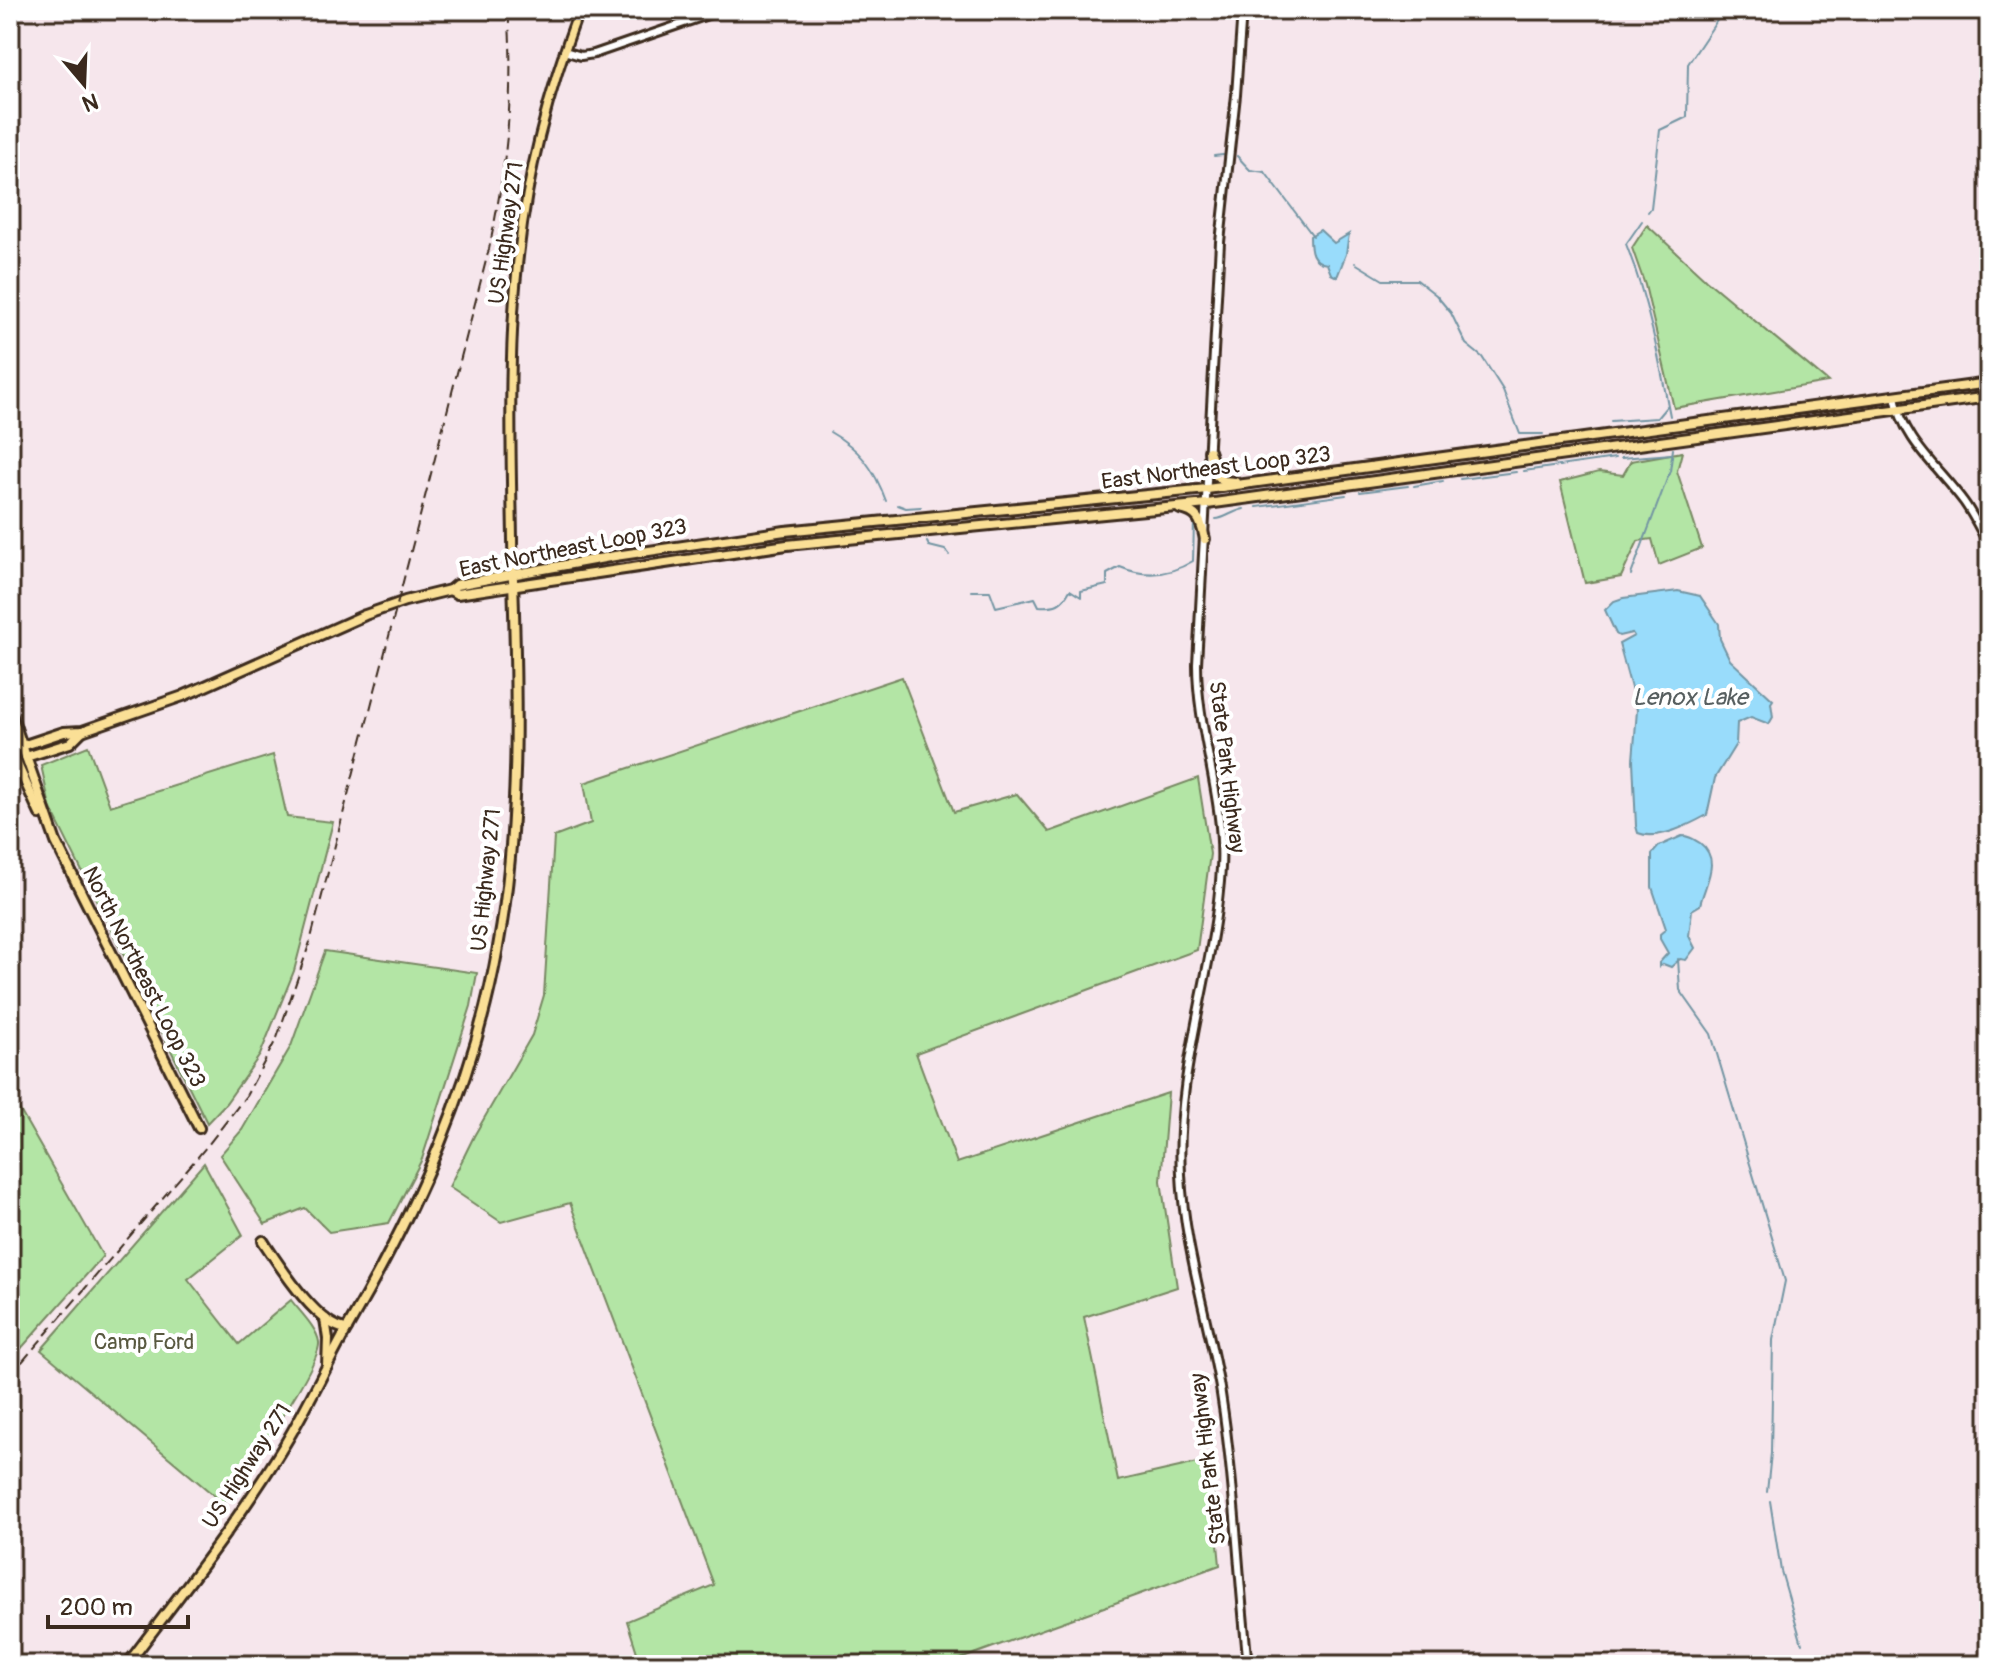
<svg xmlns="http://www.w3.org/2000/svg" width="1999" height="1675" font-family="Pangolin,sans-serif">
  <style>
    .green { fill: #b3e5a5; stroke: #778862; stroke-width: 2 }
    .water { fill: #99dcfb; stroke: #7395a3; stroke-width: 2 }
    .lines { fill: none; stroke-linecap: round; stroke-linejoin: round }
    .stream { stroke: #7395a3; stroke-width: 2 }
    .tertiary-casing { stroke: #3b2a1e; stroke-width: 12 }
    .secondary-casing { stroke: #3b2a1e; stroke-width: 12 }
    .primary-casing { stroke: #3b2a1e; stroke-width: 13 }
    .trunk-casing { stroke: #3b2a1e; stroke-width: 14 }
    .tertiary { stroke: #fff; stroke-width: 6 }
    .secondary { stroke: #fff; stroke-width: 6 }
    .primary { stroke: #fadf96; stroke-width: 7 }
    .trunk { stroke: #fadf96; stroke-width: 8 }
    .rail { stroke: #3b2a1e; stroke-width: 2; stroke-dasharray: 12 6; stroke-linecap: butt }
    .labels { text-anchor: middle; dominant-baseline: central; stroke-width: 8; stroke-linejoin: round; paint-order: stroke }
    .street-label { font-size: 22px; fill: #3b2a1e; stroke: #fff }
    .park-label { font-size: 22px; fill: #595940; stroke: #fff }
    .water-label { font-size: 24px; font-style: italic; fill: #575f60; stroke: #fff }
  </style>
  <rect width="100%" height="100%" fill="#f6e6ec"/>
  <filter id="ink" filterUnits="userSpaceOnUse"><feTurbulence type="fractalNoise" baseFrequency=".0125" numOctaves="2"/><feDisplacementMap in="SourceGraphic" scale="16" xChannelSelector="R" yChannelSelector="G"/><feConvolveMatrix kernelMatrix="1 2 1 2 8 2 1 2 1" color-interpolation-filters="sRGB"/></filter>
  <g filter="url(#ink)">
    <g class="green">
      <path d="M 1647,225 L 1706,280 L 1828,382 L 1674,408 L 1645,285 L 1632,248 Z"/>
      <path d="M 1682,452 L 1677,471 L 1702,548 L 1659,565 L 1652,539 L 1638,541 L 1621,577 L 1585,583 L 1560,482 L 1599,472 L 1623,475 L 1631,461 Z"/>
      <path d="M 902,677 L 954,812 L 1017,794 L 1049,832 L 1198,778 L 1210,854 L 1197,950 L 916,1053 L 957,1163 L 1168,1093 L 1161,1181 L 1177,1287 L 1084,1317 L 1118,1481 L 1210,1460 L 1220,1565 L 944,1665 L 641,1665 L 627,1621 L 714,1585 L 570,1203 L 501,1222 L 449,1187 L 474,1136 L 532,1035 L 544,995 L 554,837 L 591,823 L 584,783 Z"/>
      <path d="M 88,746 L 110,806 L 273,755 L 287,817 L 333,822 L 294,971 L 260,1055 L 226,1103 L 207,1123 L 50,807 L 41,765 Z"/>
      <path d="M 325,951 L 477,973 L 471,1006 L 422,1159 L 389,1223 L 329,1232 L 305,1208 L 265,1224 L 220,1155 L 242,1130 L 291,1046 Z"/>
      <path d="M 10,1093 L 103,1256 L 10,1361 Z"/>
      <path d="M 204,1163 L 243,1235 L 188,1279 L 239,1344 L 291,1300 C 300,1312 317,1328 319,1342 C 322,1365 240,1479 223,1503 L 41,1350 Z"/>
    </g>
    <g class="water">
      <path d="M 1320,230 L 1334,243 L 1349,234 L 1346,254 L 1337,277 L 1331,274 L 1327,264 C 1311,262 1310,250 1310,236 Z"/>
      <path d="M 1678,591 L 1700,596 L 1719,624 L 1720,639 L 1730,660 L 1773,700 L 1771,703 L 1773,717 L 1769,724 L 1751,717 L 1737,723 L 1736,744 L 1715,778 L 1707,815 C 1689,825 1658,841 1638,833 L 1636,826 L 1633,760 L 1637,710 L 1619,644 L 1634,636 L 1632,633 L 1619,636 L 1616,634 L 1605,610 L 1614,601 L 1623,598 Z"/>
      <path d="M 1682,836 C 1690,836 1693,839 1700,843 C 1722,860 1705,883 1700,905 L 1692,910 L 1689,936 L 1695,948 L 1686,960 L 1680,959 L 1671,967 L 1663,964 L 1659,967 L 1659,963 L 1668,953 L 1660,939 L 1660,934 L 1666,929 L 1652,887 L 1652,854 L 1659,846 Z"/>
    </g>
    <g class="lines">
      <g class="stream">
        <path d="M 1214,156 L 1223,155"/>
        <path d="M 1237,156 L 1250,170 L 1265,172 L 1313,236"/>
        <path d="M 1648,212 L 1651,208 L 1660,130 L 1687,117 L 1688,64 L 1724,10"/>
        <path d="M 1642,221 L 1626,244 C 1648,300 1659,358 1670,416"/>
        <path d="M 1355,263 L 1383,280 L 1417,280 L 1436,295 L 1451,313 L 1466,344 L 1482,357 L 1503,390 L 1520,434 L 1543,434"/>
        <path d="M 1611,421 L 1657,418 L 1667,406"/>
        <path d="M 830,432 C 860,449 874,468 886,501"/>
        <path d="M 1621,458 L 1672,454"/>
        <path d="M 1524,471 L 1615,458"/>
        <path d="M 1460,479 L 1516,472"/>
        <path d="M 1414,486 L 1443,481"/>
        <path d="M 1360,492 L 1408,486"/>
        <path d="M 898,505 L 906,508 L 921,507"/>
        <path d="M 1257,507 L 1346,495"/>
        <path d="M 1216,519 C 1224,519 1233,511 1244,509"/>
        <path d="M 927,542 L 929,546 L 945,550 L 949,555"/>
        <path d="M 1631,575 L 1670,471 L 1673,449"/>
        <path d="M 971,591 L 990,591 L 996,607 L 1035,598 L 1039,606 C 1056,607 1062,605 1070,590 L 1081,597 L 1081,591 L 1107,585 L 1107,574 L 1120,567 C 1146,578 1170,575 1193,561 L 1194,522"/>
        <path d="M 1678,959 L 1680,990 L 1711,1034 L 1785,1281 L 1773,1340 L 1771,1453 L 1767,1492"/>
        <path d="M 1770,1501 L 1781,1571 L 1802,1644"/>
        <path d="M 1804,1652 L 1809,1665"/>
      </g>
      <g class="tertiary-casing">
        <g id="tertiary">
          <path d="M 564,51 L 581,56 L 594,54 L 722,10"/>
          <path d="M 1895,396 C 1902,439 1939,468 1964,502 C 1974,516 1981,531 1989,546"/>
        </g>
      </g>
      <g class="secondary-casing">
        <path id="secondary" d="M 1242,10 L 1236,95 L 1220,242 L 1197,664 C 1197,733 1225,799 1221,868 C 1215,971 1175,1069 1181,1174 C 1184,1249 1209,1320 1221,1394 C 1235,1483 1238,1575 1248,1665"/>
      </g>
      <g class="primary-casing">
        <path id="primary" d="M 513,575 C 512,467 506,358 519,252 C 528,168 550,88 579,10"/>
      </g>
      <g class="trunk-casing">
        <g id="trunk">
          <path d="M 1209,451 L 1217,476 L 1224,481 L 1235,482"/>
          <path d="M 1180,509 C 1199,512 1201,522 1205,539"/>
          <path d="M 450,590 L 457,594 L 787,545 L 1207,504 L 1989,397"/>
          <path d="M 10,711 L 56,842 L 199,1128"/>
          <path d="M 10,749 L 40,814"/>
          <path d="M 10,750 L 64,732 L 82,731 L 183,696 L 365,615 L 405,601 L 450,590 L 456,585 L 615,556 L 785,531 L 1207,489 L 1989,383"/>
          <path d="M 26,757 L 70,743 L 81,732"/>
          <path d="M 263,1241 C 279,1265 318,1327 347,1329"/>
          <path d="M 325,1319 L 328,1339 L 327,1366"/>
          <path d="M 127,1665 C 181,1593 238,1522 285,1444 C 308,1406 326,1366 348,1327 C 417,1208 474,1084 498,947 C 520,827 517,701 513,579"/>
        </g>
      </g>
      <use href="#tertiary" class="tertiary"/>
      <use href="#secondary" class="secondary"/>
      <use href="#primary" class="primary"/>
      <use href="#trunk" class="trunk"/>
      <path class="rail" d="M 10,1376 L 208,1145 L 246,1096 L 277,1038 L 310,942 L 489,249 C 506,170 515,91 508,10"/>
    </g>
  </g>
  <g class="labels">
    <g class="street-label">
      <text transform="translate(506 233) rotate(-82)">US Highway 271</text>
      <text transform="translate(1216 468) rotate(-7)">East Northeast Loop 323</text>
      <text transform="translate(573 548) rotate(-11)">East Northeast Loop 323</text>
      <text transform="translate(1227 767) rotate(83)">State Park Highway</text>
      <text transform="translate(486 880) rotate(-84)">US Highway 271</text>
      <text transform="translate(144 977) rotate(63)">North Northeast Loop 323</text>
      <text transform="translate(1208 1459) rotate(-97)">State Park Highway</text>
      <text transform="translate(247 1466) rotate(-57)">US Highway 271</text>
    </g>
    <g class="park-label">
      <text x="144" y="1342">Camp Ford</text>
    </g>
    <g class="water-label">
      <text x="1690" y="697">Lenox Lake</text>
    </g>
  </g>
  <rect width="1999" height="1675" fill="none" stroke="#fff" stroke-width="40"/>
  <rect x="20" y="20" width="1959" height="1635" fill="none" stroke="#3b2a1e" stroke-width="3" filter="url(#ink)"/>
  <g transform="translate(84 84) rotate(161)" stroke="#ffffff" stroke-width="6" paint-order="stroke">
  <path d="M0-6L14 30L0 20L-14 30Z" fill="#3b2a1e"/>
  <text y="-12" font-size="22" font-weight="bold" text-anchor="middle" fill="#3b2a1e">N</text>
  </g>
  <path d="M48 1615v12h140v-12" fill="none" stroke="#3b2a1e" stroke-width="4"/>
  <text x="60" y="1615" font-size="24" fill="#3b2a1e" stroke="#ffffff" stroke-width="6" paint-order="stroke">200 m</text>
</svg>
